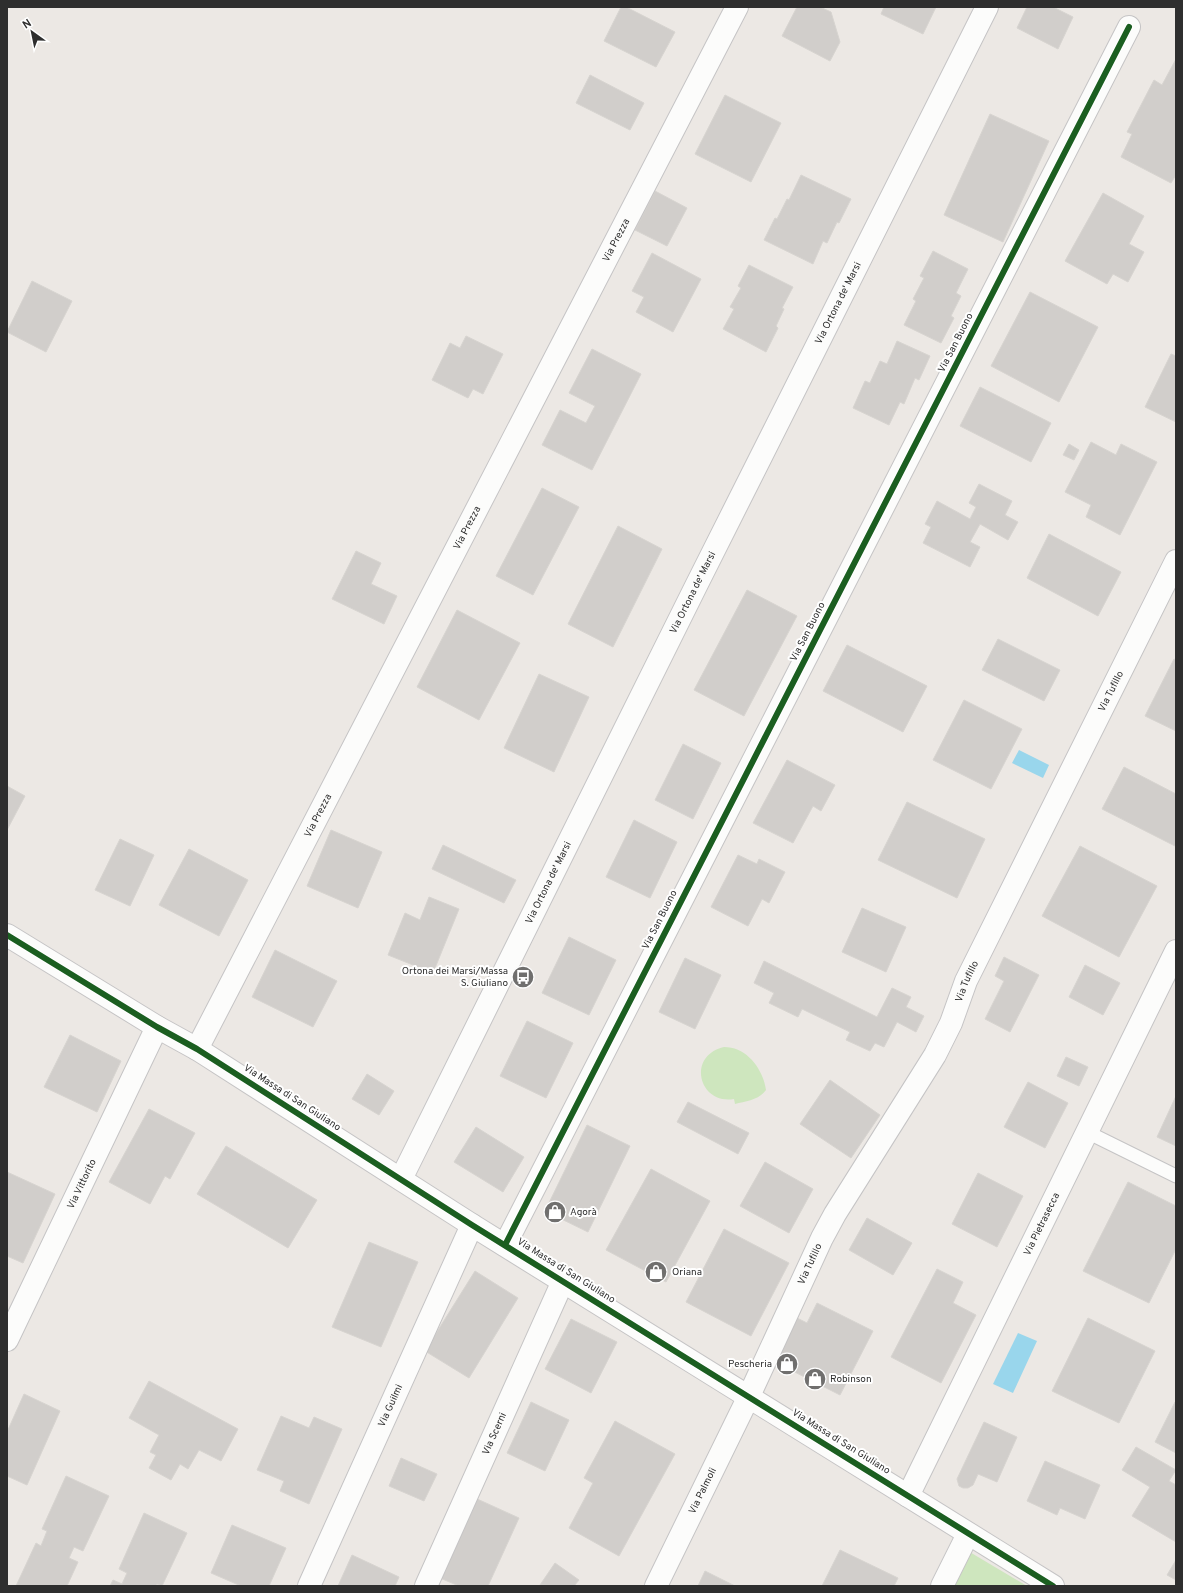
<svg xmlns="http://www.w3.org/2000/svg" width="1183" height="1593" font-family="Overpass,sans-serif">
  <style>
    .green { fill: #cee6be }
    .water { fill: #99d6ec }
    .building { fill: #d1cecb; stroke: #d7d4d0 }
    .lines { fill: none; stroke-linecap: round; stroke-linejoin: round }
    .lane-casing { stroke: #c5c4c5; stroke-width: 15 }
    .street-casing { stroke: #c5c4c5; stroke-width: 24 }
    .secondary-casing { stroke: #c5c4c5; stroke-width: 24 }
    .lane { stroke: #fcfcfb; stroke-width: 13 }
    .street { stroke: #fcfcfb; stroke-width: 22 }
    .secondary { stroke: #fcfcfb; stroke-width: 22 }
    .cycleway-casing { stroke: #fff; stroke-width: 8 }
    .cycleway { stroke: #1b5e20; stroke-width: 6 }
    .labels { text-anchor: middle; dominant-baseline: central; stroke-width: 4; stroke-linejoin: round; paint-order: stroke }
    .street-label { font-size: 10px; fill: #2e2e2e; stroke: #fff }
    .poi-label { font-size: 10px; fill: #2e2e2e; stroke: #fff; text-anchor: start }
  </style>
  <rect width="100%" height="100%" fill="#ece8e4"/>
  <g class="green">
    <path d="M 724,1047 C 747,1047 763,1069 766,1090 C 759,1100 746,1101 735,1104 L 734,1099 C 699,1105 686,1056 724,1047 Z"/>
    <path d="M 968,1551 L 1027,1586 L 950,1586 Z"/>
  </g>
  <g class="water">
    <path d="M 1019,750 L 1049,765 L 1043,778 L 1012,763 Z"/>
    <path d="M 1018,1333 L 1037,1341 L 1013,1393 L 993,1384 Z"/>
  </g>
  <g class="building">
    <path d="M 621,7 L 626,7 L 675,32 L 656,67 L 604,41 Z"/>
    <path d="M 797,7 L 820,7 L 831,12 L 840,42 L 830,61 L 782,36 Z"/>
    <path d="M 884,7 L 936,7 L 923,34 L 881,14 Z"/>
    <path d="M 1027,7 L 1053,7 L 1073,17 L 1058,49 L 1017,28 Z"/>
    <path d="M 1176,59 L 1176,175 L 1171,183 L 1121,157 L 1132,134 L 1127,132 L 1154,80 L 1162,85 Z"/>
    <path d="M 590,75 L 644,103 L 630,130 L 576,103 Z"/>
    <path d="M 725,95 L 781,123 L 751,182 L 695,154 Z"/>
    <path d="M 990,114 L 1049,141 L 1003,242 L 944,215 Z"/>
    <path d="M 801,175 L 851,199 L 839,223 L 837,222 L 827,243 L 823,241 L 813,264 L 764,240 L 775,218 L 777,219 L 787,199 L 789,200 Z"/>
    <path d="M 655,191 L 687,208 L 667,246 L 635,230 Z"/>
    <path d="M 1103,193 L 1144,216 L 1129,244 L 1144,252 L 1128,282 L 1113,274 L 1107,284 L 1065,261 Z"/>
    <path d="M 933,251 L 968,269 L 956,293 L 961,296 L 951,316 L 954,318 L 941,343 L 904,325 L 916,301 L 913,299 L 924,278 L 920,276 Z"/>
    <path d="M 652,253 L 701,279 L 673,332 L 636,312 L 644,297 L 632,291 Z"/>
    <path d="M 749,265 L 793,287 L 782,308 L 784,309 L 776,326 L 778,328 L 766,352 L 723,329 L 734,309 L 730,307 L 741,288 L 738,286 Z"/>
    <path d="M 32,281 L 72,301 L 46,352 L 7,332 Z"/>
    <path d="M 1030,292 L 1098,327 L 1059,402 L 991,366 Z"/>
    <path d="M 466,336 L 503,354 L 483,394 L 473,389 L 468,398 L 432,380 L 450,343 L 460,348 Z"/>
    <path d="M 897,341 L 930,356 L 919,380 L 915,378 L 904,404 L 900,402 L 889,425 L 853,408 L 865,381 L 870,383 L 880,361 L 887,364 Z"/>
    <path d="M 592,349 L 641,374 L 592,470 L 542,445 L 560,410 L 586,423 L 595,406 L 569,393 Z"/>
    <path d="M 1171,354 L 1176,356 L 1176,422 L 1145,407 Z"/>
    <path d="M 980,387 L 1051,423 L 1031,462 L 960,426 Z"/>
    <path d="M 1091,442 L 1116,455 L 1121,444 L 1157,462 L 1120,535 L 1086,517 L 1091,505 L 1065,492 Z"/>
    <path d="M 1069,444 L 1079,450 L 1074,460 L 1063,455 Z"/>
    <path d="M 979,484 L 1012,501 L 1005,515 L 1018,522 L 1008,540 L 980,524 L 970,542 L 980,547 L 970,567 L 923,543 L 931,527 L 925,524 L 937,501 L 970,519 L 976,507 L 969,503 Z"/>
    <path d="M 542,488 L 579,507 L 533,595 L 496,576 Z"/>
    <path d="M 618,526 L 662,549 L 613,647 L 568,624 Z"/>
    <path d="M 1049,534 L 1121,572 L 1098,616 L 1027,578 Z"/>
    <path d="M 356,551 L 381,563 L 371,584 L 397,596 L 384,624 L 332,599 Z"/>
    <path d="M 747,590 L 797,616 L 744,716 L 694,690 Z"/>
    <path d="M 457,610 L 520,643 L 479,720 L 417,687 Z"/>
    <path d="M 998,639 L 1060,670 L 1044,701 L 982,670 Z"/>
    <path d="M 847,645 L 927,686 L 903,732 L 823,691 Z"/>
    <path d="M 1174,659 L 1176,660 L 1176,731 L 1145,716 Z"/>
    <path d="M 539,674 L 589,697 L 554,772 L 504,748 Z"/>
    <path d="M 964,700 L 1022,729 L 991,789 L 933,760 Z"/>
    <path d="M 683,744 L 721,763 L 693,819 L 655,800 Z"/>
    <path d="M 787,760 L 835,785 L 821,811 L 813,806 L 793,843 L 753,823 Z"/>
    <path d="M 1124,767 L 1176,794 L 1176,843 L 1175,846 L 1102,809 Z"/>
    <path d="M 7,786 L 25,796 L 7,830 Z"/>
    <path d="M 907,802 L 985,839 L 957,898 L 878,860 Z"/>
    <path d="M 634,820 L 677,842 L 650,898 L 606,877 Z"/>
    <path d="M 331,830 L 382,852 L 358,908 L 307,886 Z"/>
    <path d="M 120,839 L 154,855 L 130,906 L 95,890 Z"/>
    <path d="M 443,845 L 516,880 L 504,903 L 432,869 Z"/>
    <path d="M 1080,846 L 1157,886 L 1119,957 L 1042,916 Z"/>
    <path d="M 189,849 L 248,880 L 219,936 L 159,905 Z"/>
    <path d="M 738,855 L 757,864 L 759,859 L 785,872 L 769,903 L 762,899 L 748,926 L 711,907 Z"/>
    <path d="M 429,897 L 459,909 L 433,973 L 388,955 L 405,913 L 420,920 Z"/>
    <path d="M 862,908 L 906,927 L 886,972 L 842,952 Z"/>
    <path d="M 569,937 L 616,960 L 589,1015 L 542,993 Z"/>
    <path d="M 275,950 L 337,981 L 313,1027 L 252,997 Z"/>
    <path d="M 1004,957 L 1039,975 L 1010,1032 L 985,1019 L 1004,981 L 995,976 Z"/>
    <path d="M 685,958 L 721,975 L 695,1029 L 659,1012 Z"/>
    <path d="M 764,961 L 877,1017 L 892,988 L 911,997 L 906,1007 L 924,1016 L 916,1032 L 897,1022 L 884,1047 L 875,1043 L 870,1051 L 846,1040 L 850,1032 L 802,1009 L 798,1017 L 769,1003 L 774,993 L 754,983 Z"/>
    <path d="M 1085,965 L 1120,983 L 1103,1015 L 1069,997 Z"/>
    <path d="M 527,1021 L 573,1043 L 546,1098 L 500,1076 Z"/>
    <path d="M 70,1035 L 121,1061 L 97,1112 L 44,1087 Z"/>
    <path d="M 1066,1057 L 1088,1067 L 1079,1086 L 1057,1076 Z"/>
    <path d="M 367,1074 L 394,1091 L 379,1115 L 352,1099 Z"/>
    <path d="M 830,1080 L 880,1115 L 851,1158 L 800,1124 Z"/>
    <path d="M 1028,1082 L 1068,1103 L 1045,1148 L 1004,1127 Z"/>
    <path d="M 1176,1096 L 1176,1146 L 1157,1137 Z"/>
    <path d="M 688,1102 L 749,1133 L 738,1154 L 677,1122 Z"/>
    <path d="M 149,1109 L 195,1133 L 170,1179 L 165,1176 L 150,1204 L 109,1182 Z"/>
    <path d="M 587,1125 L 630,1146 L 588,1232 L 545,1211 Z"/>
    <path d="M 476,1127 L 524,1157 L 503,1192 L 454,1162 Z"/>
    <path d="M 226,1146 L 317,1200 L 288,1248 L 197,1194 Z"/>
    <path d="M 765,1162 L 813,1189 L 789,1233 L 740,1206 Z"/>
    <path d="M 651,1169 L 710,1201 L 666,1282 L 606,1250 Z"/>
    <path d="M 7,1172 L 55,1194 L 23,1263 L 7,1256 Z"/>
    <path d="M 978,1173 L 1023,1196 L 997,1247 L 952,1224 Z"/>
    <path d="M 1128,1182 L 1176,1206 L 1176,1249 L 1149,1303 L 1083,1271 Z"/>
    <path d="M 867,1218 L 912,1243 L 893,1275 L 849,1250 Z"/>
    <path d="M 724,1229 L 789,1263 L 751,1336 L 686,1302 Z"/>
    <path d="M 369,1242 L 418,1262 L 381,1347 L 332,1327 Z"/>
    <path d="M 937,1269 L 963,1282 L 953,1303 L 976,1315 L 941,1383 L 891,1357 Z"/>
    <path d="M 475,1271 L 518,1298 L 469,1378 L 425,1351 Z"/>
    <path d="M 817,1303 L 873,1331 L 840,1395 L 775,1362 L 797,1318 L 807,1323 Z"/>
    <path d="M 1088,1318 L 1155,1351 L 1119,1423 L 1052,1391 Z"/>
    <path d="M 571,1319 L 617,1342 L 591,1393 L 545,1369 Z"/>
    <path d="M 149,1381 L 238,1429 L 221,1461 L 199,1450 L 188,1469 L 180,1464 L 171,1480 L 149,1468 L 156,1455 L 150,1452 L 159,1435 L 129,1418 Z"/>
    <path d="M 24,1394 L 60,1411 L 27,1485 L 7,1476 L 7,1432 Z"/>
    <path d="M 531,1402 L 569,1420 L 545,1471 L 507,1453 Z"/>
    <path d="M 1175,1402 L 1176,1403 L 1176,1453 L 1155,1442 Z"/>
    <path d="M 281,1416 L 309,1428 L 314,1417 L 342,1429 L 309,1504 L 280,1491 L 284,1481 L 257,1470 Z"/>
    <path d="M 615,1421 L 675,1454 L 619,1556 L 569,1528 L 593,1483 L 584,1478 Z"/>
    <path d="M 984,1422 L 1017,1437 L 997,1482 L 978,1474 L 973,1485 L 968,1488 L 963,1488 L 959,1486 L 957,1479 Z"/>
    <path d="M 1136,1447 L 1176,1470 L 1169,1481 L 1176,1485 L 1176,1542 L 1132,1516 L 1150,1487 L 1122,1470 Z"/>
    <path d="M 401,1458 L 437,1474 L 424,1501 L 389,1486 Z"/>
    <path d="M 1045,1461 L 1100,1485 L 1085,1519 L 1060,1508 L 1057,1515 L 1027,1501 Z"/>
    <path d="M 66,1476 L 109,1496 L 83,1551 L 74,1547 L 69,1558 L 78,1562 L 67,1586 L 16,1586 L 36,1543 L 41,1546 L 47,1531 L 42,1529 Z"/>
    <path d="M 475,1498 L 519,1518 L 488,1586 L 459,1586 L 440,1578 Z"/>
    <path d="M 144,1513 L 187,1533 L 162,1586 L 157,1584 L 156,1586 L 110,1586 L 113,1580 L 122,1584 L 127,1573 L 119,1569 Z"/>
    <path d="M 232,1525 L 286,1548 L 269,1586 L 241,1586 L 211,1573 Z"/>
    <path d="M 840,1550 L 898,1578 L 894,1586 L 822,1586 Z"/>
    <path d="M 352,1555 L 399,1577 L 395,1586 L 338,1586 Z"/>
    <path d="M 1176,1560 L 1176,1580 L 1167,1575 Z"/>
    <path d="M 555,1563 L 579,1580 L 574,1586 L 540,1585 Z"/>
    <path d="M 705,1571 L 735,1586 L 698,1586 Z"/>
  </g>
  <g class="lines">
    <g class="lane-casing">
      <path id="lane" d="M 1087,1132 L 1176,1176"/>
    </g>
    <g class="street-casing">
      <g id="street">
        <path id="s1" d="M 197,1049 L 737,7"/>
        <path id="s2" d="M 401,1179 L 697,584 L 987,7"/>
        <path d="M 505,1245 L 1129,27"/>
        <path id="s3" d="M 7,1340 L 157,1027"/>
        <path id="s4" d="M 908,1496 L 1176,951"/>
        <path id="s5" d="M 309,1586 L 472,1225"/>
        <path id="s6" d="M 426,1586 L 563,1281"/>
        <path id="s7" d="M 656,1586 L 749,1396 L 822,1238 L 835,1214 L 935,1055 L 951,1023 L 966,981 L 1176,561"/>
        <path d="M 942,1586 L 968,1534"/>
      </g>
    </g>
    <g class="secondary-casing">
      <path id="secondary" d="M 7,935 L 157,1027 L 197,1049 L 472,1225 L 1053,1586"/>
    </g>
    <use href="#lane" class="lane"/>
    <use href="#street" class="street"/>
    <use href="#secondary" class="secondary"/>
    <g class="cycleway-casing">
      <g id="cycleway">
        <path d="M 7,935 L 157,1027 L 197,1049 L 472,1225 L 1053,1586"/>
        <path d="M 505,1245 L 1129,27"/>
      </g>
    </g>
    <use href="#cycleway" class="cycleway"/>
  </g>
  <defs>
    <g id="bus-disc" transform="scale(1.15)"><circle r="9.5" fill="#706f6e" stroke="#fff"/><path d="M-5-6H5V4H4V6H2V4H-2V6H-4V4H-5ZM-3.5-4V0h7V-4ZM-3.5 1.2v1.5H-2V1.2ZM2 1.2v1.5H3.5V1.2Z" fill="#fff"/></g>
    <g id="shop-disc" transform="scale(1.15)"><circle r="9.5" fill="#706f6e" stroke="#fff"/><path d="M-5-2.5h2.3a2.7 3.5 0 0 1 5.4 0H5L5.5 6h-11ZM-1.5-2.5h3a1.5 2.3 0 0 0-3 0Z" fill="#fff"/></g>
  </defs>
  <g fill-rule="evenodd">
    <use href="#bus-disc" x="523" y="977"/>
    <use href="#shop-disc" x="555" y="1212"/>
    <use href="#shop-disc" x="656" y="1272"/>
    <use href="#shop-disc" x="787" y="1364"/>
    <use href="#shop-disc" x="815" y="1379"/>
  </g>
  <g class="labels">
    <g class="street-label">
      <text stroke="none"><textPath href="#s1" startOffset="911">Via Prezza</textPath></text>
      <text stroke="none"><textPath href="#s2" startOffset="979">Via Ortona de' Marsi</textPath></text>
      <text transform="translate(956 343) rotate(-63)">Via San Buono</text>
      <text stroke="none"><textPath href="#s1" startOffset="587">Via Prezza</textPath></text>
      <text stroke="none"><textPath href="#s2" startOffset="655">Via Ortona de' Marsi</textPath></text>
      <text transform="translate(808 632) rotate(-63)">Via San Buono</text>
      <text stroke="none"><textPath href="#s7" startOffset="1005">Via Tufillo</textPath></text>
      <text stroke="none"><textPath href="#s1" startOffset="263">Via Prezza</textPath></text>
      <text stroke="none"><textPath href="#s2" startOffset="331">Via Ortona de' Marsi</textPath></text>
      <text transform="translate(660 920) rotate(-63)">Via San Buono</text>
      <text stroke="none"><textPath href="#s7" startOffset="681">Via Tufillo</textPath></text>
      <text transform="translate(292 1098) rotate(33)">Via Massa di San Giuliano</text>
      <text stroke="none"><textPath href="#s3" startOffset="173">Via Vittorito</textPath></text>
      <text stroke="none"><textPath href="#s4" startOffset="303">Via Pietrasecca</textPath></text>
      <text stroke="none"><textPath href="#s7" startOffset="357">Via Tufillo</textPath></text>
      <text transform="translate(566 1271) rotate(32)">Via Massa di San Giuliano</text>
      <text stroke="none"><textPath href="#s5" startOffset="198">Via Guilmi</textPath></text>
      <text stroke="none"><textPath href="#s6" startOffset="167">Via Scerni</textPath></text>
      <text transform="translate(841 1442) rotate(32)">Via Massa di San Giuliano</text>
      <text stroke="none"><textPath href="#s7" startOffset="106">Via Palmoli</textPath></text>
    </g>
    <g class="poi-label">
      <text x="508" y="971" text-anchor="end">Ortona dei Marsi/Massa<tspan x="508" dy="12">S. Giuliano</tspan></text>
      <text x="570" y="1212">Agorà</text>
      <text x="672" y="1272">Oriana</text>
      <text x="772" y="1364" text-anchor="end">Pescheria</text>
      <text x="830" y="1379">Robinson</text>
    </g>
  </g>
  <rect width="1183" height="1593" fill="none" stroke="#2e2e2e" stroke-width="16"/>
  <g transform="translate(32 32) rotate(327)" stroke="#ffffff" stroke-width="3" paint-order="stroke">
  <path d="M0-3L7 15L0 10L-7 15Z" fill="#2e2e2e"/>
  <text y="-6" font-size="11" font-weight="bold" text-anchor="middle" fill="#2e2e2e">N</text>
  </g>
</svg>
